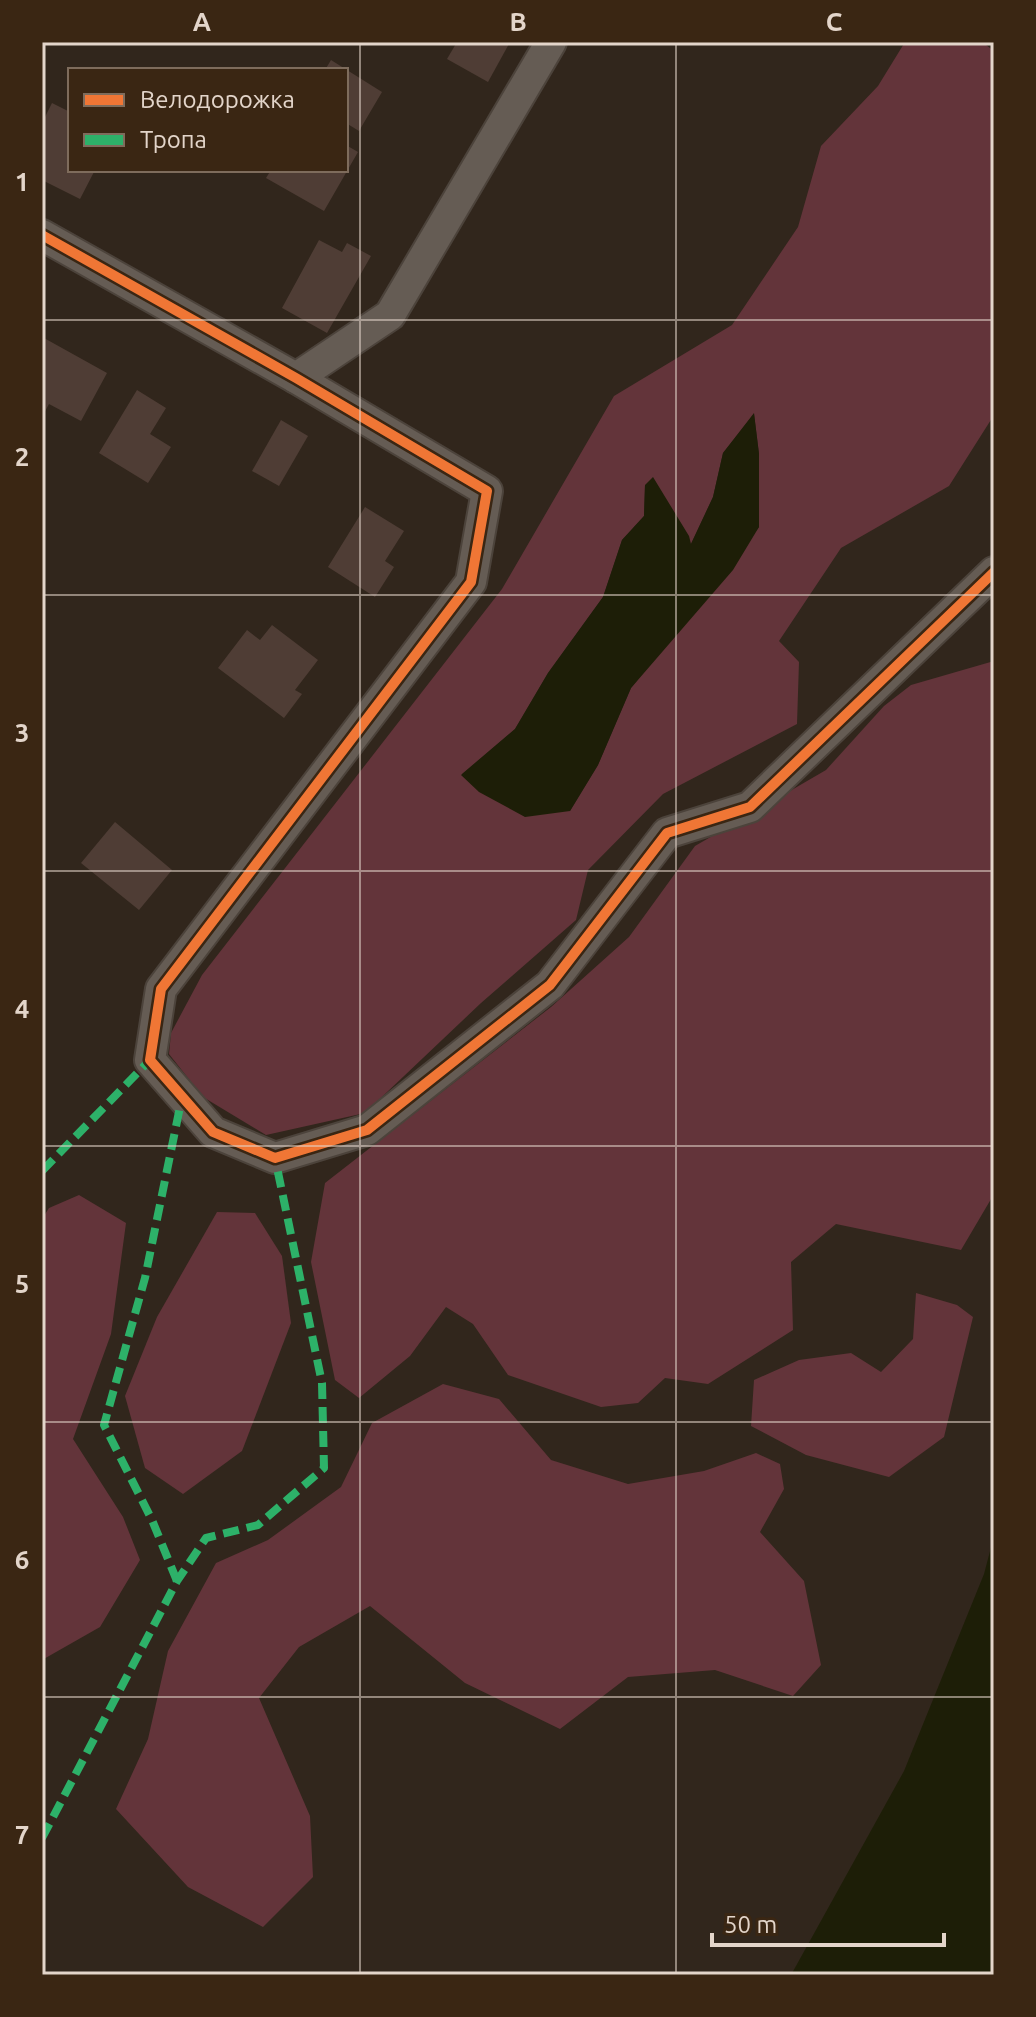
<svg xmlns="http://www.w3.org/2000/svg" width="1036" height="2017" font-family="Ubuntu,sans-serif">
  <style>
    .green { fill: #63343a; fill-rule: evenodd }
    .water { fill: #1d1e07 }
    .building { fill: #4f3d35 }
    .lines { fill: none; stroke-linecap: round; stroke-linejoin: round }
    .minor-casing { stroke: #4c433b; stroke-width: 34 }
    .minor { stroke: #655c54; stroke-width: 30 }
    .quiet { stroke: #2db169; stroke-width: 8; stroke-dasharray: 16 8; stroke-linecap: butt }
    .cycleway-casing { stroke: #3a2613; stroke-width: 15 }
    .cycleway { stroke: #f07635; stroke-width: 10 }
    .grid { fill: none; stroke: #e3d5ca; stroke-width: 2; stroke-opacity: 0.55 }
    .neatline { fill: none; stroke: #e3d5ca; stroke-width: 3 }
    .grid-label { font-size: 26px; text-anchor: middle; font-weight: bold; fill: #e3d5ca }
  </style>
  <rect width="100%" height="100%" fill="#31261c"/>
  <g class="green">
    <path d="M 905,42 L 982,42 L 994,51 L 994,415 L 949,486 L 841,548 L 779,641 L 799,662 L 797,724 L 663,794 L 588,870 L 576,920 L 481,1003 L 365,1113 L 266,1135 L 203,1097 L 169,1054 L 171,1033 L 202,975 L 502,589 L 614,396 L 732,325 L 798,227 L 821,146 L 878,86 ZM 754,414 L 759,454 L 759,527 L 631,688 L 598,765 L 570,811 L 462,774 L 515,729 L 548,673 L 603,597 L 622,540 L 644,516 L 645,485 L 690,546 L 713,497 L 723,453 Z"/>
    <path d="M 994,661 L 994,1194 L 961,1250 L 836,1224 L 791,1262 L 793,1330 L 708,1384 L 665,1378 L 638,1403 L 601,1407 L 508,1375 L 473,1324 L 446,1307 L 410,1356 L 359,1398 L 335,1380 L 311,1262 L 325,1183 L 551,1007 L 629,937 L 695,846 L 826,770 L 884,706 L 911,685 Z"/>
    <path d="M 79,1195 L 126,1223 L 111,1334 L 73,1439 L 123,1517 L 140,1560 L 100,1627 L 42,1660 L 42,1219 L 49,1208 Z"/>
    <path d="M 217,1212 L 255,1213 L 282,1256 L 291,1323 L 242,1451 L 183,1494 L 145,1468 L 125,1396 L 157,1317 Z"/>
    <path d="M 916,1293 L 957,1305 L 973,1317 L 944,1437 L 889,1477 L 806,1455 L 751,1426 L 754,1380 L 799,1360 L 851,1353 L 881,1372 L 913,1339 Z"/>
    <path d="M 443,1384 L 499,1399 L 551,1460 L 628,1484 L 704,1471 L 756,1453 L 780,1464 L 784,1489 L 760,1532 L 804,1581 L 821,1665 L 793,1696 L 715,1670 L 628,1677 L 560,1729 L 465,1683 L 370,1606 L 299,1647 L 259,1698 L 310,1816 L 313,1877 L 263,1927 L 188,1887 L 116,1809 L 148,1739 L 168,1651 L 216,1563 L 268,1540 L 341,1487 L 372,1423 Z"/>
  </g>
  <g class="water">
    <path d="M 754,413 L 759,454 L 759,527 L 733,570 L 631,688 L 598,765 L 570,811 L 525,817 L 479,792 L 461,775 L 515,729 L 548,673 L 603,597 L 622,540 L 644,516 L 645,485 L 653,477 L 689,536 L 691,544 L 713,497 L 723,453 Z"/>
    <path d="M 994,1536 L 994,1975 L 791,1975 L 904,1771 L 984,1574 Z"/>
  </g>
  <g class="building">
    <path d="M 457,42 L 510,42 L 488,82 L 447,59 Z"/>
    <path d="M 331,60 L 382,92 L 359,131 L 346,123 L 346,70 L 325,70 Z"/>
    <path d="M 52,103 L 70,112 L 70,170 L 95,170 L 80,199 L 42,180 L 42,123 Z"/>
    <path d="M 346,145 L 358,152 L 324,211 L 266,178 L 271,170 L 346,170 Z"/>
    <path d="M 319,240 L 342,252 L 347,243 L 371,256 L 327,333 L 282,308 Z"/>
    <path d="M 44,338 L 107,373 L 81,421 L 49,404 L 42,417 Z"/>
    <path d="M 137,390 L 166,408 L 150,434 L 171,447 L 148,483 L 99,453 Z"/>
    <path d="M 281,420 L 308,436 L 279,486 L 252,471 Z"/>
    <path d="M 365,507 L 404,531 L 385,561 L 394,567 L 375,597 L 328,567 Z"/>
    <path d="M 272,625 L 318,660 L 295,690 L 302,694 L 284,718 L 218,668 L 247,630 L 260,640 Z"/>
    <path d="M 115,822 L 172,870 L 139,910 L 81,863 Z"/>
  </g>
  <g class="lines">
    <g class="minor-casing">
      <g id="minor">
        <path d="M 42,235 L 296,378 L 487,491 L 471,582 L 161,989 L 150,1060 L 213,1132 L 275,1158 L 367,1130 L 550,985 L 667,833 L 750,807 L 994,572"/>
        <path d="M 296,378 L 390,315 L 551,42"/>
      </g>
    </g>
    <use href="#minor" class="minor"/>
    <g class="quiet">
      <path d="M 42,1171 L 150,1060"/>
      <path d="M 177,1581 L 152,1520 L 104,1425 L 145,1278 L 182,1097"/>
      <path d="M 42,1838 L 177,1581 L 206,1538 L 258,1525 L 324,1468 L 322,1383 L 275,1158"/>
    </g>
    <g class="cycleway-casing">
      <path id="cycleway" d="M 42,235 L 296,378 L 487,491 L 471,582 L 161,989 L 150,1060 L 213,1132 L 275,1158 L 367,1130 L 550,985 L 667,833 L 750,807 L 994,572"/>
    </g>
    <use href="#cycleway" class="cycleway"/>
  </g>
  <path class="grid" d="M 360,42 L 360,1975M 676,42 L 676,1975M 42,320 L 994,320M 42,595 L 994,595M 42,871 L 994,871M 42,1146 L 994,1146M 42,1422 L 994,1422M 42,1697 L 994,1697"/>
  <rect width="1036" height="2017" fill="none" stroke="#3a2613" stroke-width="88"/>
  <rect x="68" y="68" width="280" height="104" fill="#3a2613" stroke="#7e6c5c" stroke-width="2"/>
  <rect x="84" y="94" width="40" height="12" fill="#f07635" stroke="#7e6c5c" stroke-width="2"/>
  <text x="140" y="108" font-size="24" fill="#e3d5ca">Велодорожка</text>
  <rect x="84" y="134" width="40" height="12" fill="#2db169" stroke="#7e6c5c" stroke-width="2"/>
  <text x="140" y="148" font-size="24" fill="#e3d5ca">Тропа</text>
  <path d="M712 1933v12h232v-12" fill="none" stroke="#e3d5ca" stroke-width="4"/>
  <text x="724" y="1933" font-size="24" fill="#e3d5ca" stroke="#3a2613" stroke-width="6" paint-order="stroke">50 m</text>
  <rect x="44" y="44" width="948" height="1929" class="neatline"/>
  <g class="grid-label">
    <text x="202" y="31">A</text>
    <text x="518" y="31">B</text>
    <text x="834" y="31">C</text>
    <text x="22" y="191">1</text>
    <text x="22" y="466">2</text>
    <text x="22" y="742">3</text>
    <text x="22" y="1018">4</text>
    <text x="22" y="1293">5</text>
    <text x="22" y="1569">6</text>
    <text x="22" y="1844">7</text>
  </g>
</svg>
